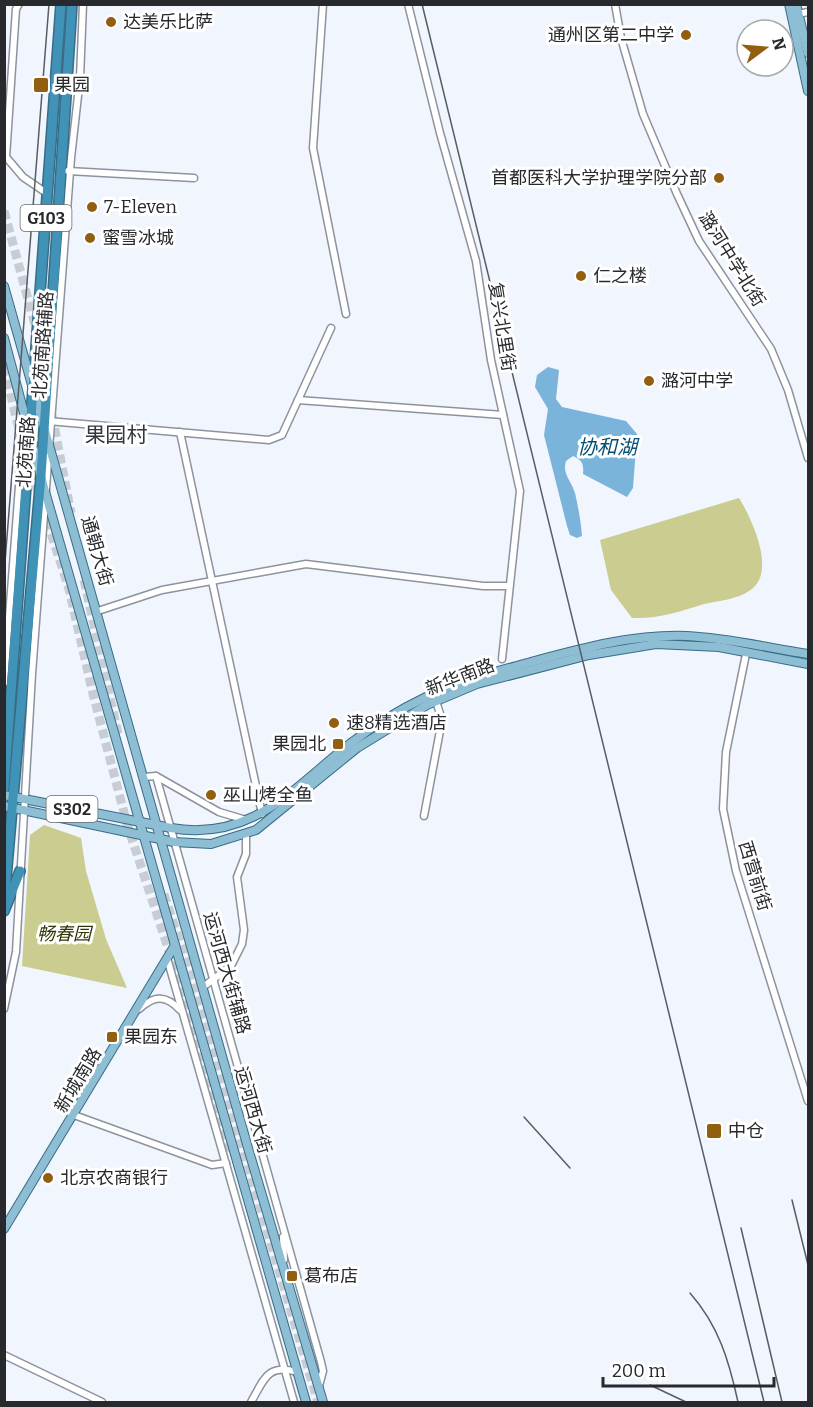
<svg xmlns="http://www.w3.org/2000/svg" width="813" height="1407" font-family="Bitter,'Noto Sans SC',serif">
  <style>
    .green { fill: #cacd8f }
    .water { fill: #7bb4db }
    .lines { fill: none; stroke-linecap: round; stroke-linejoin: round }
    .highway-tunnel { stroke: #c8ccd4; stroke-width: 9; stroke-dasharray: 9 4.5; stroke-linecap: butt }
    .minor-casing { stroke: #8d939d; stroke-width: 9 }
    .major-casing { stroke: #386d87; stroke-width: 10 }
    .highway-casing { stroke: #386d87; stroke-width: 12 }
    .minor { stroke: #fff; stroke-width: 6 }
    .major { stroke: #8dbed4; stroke-width: 8 }
    .highway { stroke: #4192b7; stroke-width: 9 }
    .rail { stroke: #595c61; stroke-width: 1.5 }
    .poi-dot { fill: #925f11; stroke: #fff; stroke-width: 2 }
    .labels { text-anchor: middle; dominant-baseline: central; stroke-width: 6; stroke-linejoin: round; paint-order: stroke }
    .shield { fill: #fff; stroke: #68696c; stroke-width: 1.5 }
    .shield-label { font-size: 16px; font-weight: bold; fill: #27292d }
    .poi-label { font-size: 18px; fill: #27292d; stroke: #fff; text-anchor: start }
    .street-label { font-size: 18px; fill: #27292d; stroke: #fff }
    .park-label { font-size: 18px; font-style: italic; fill: #353503; stroke: #fff }
    .water-label { font-size: 20px; font-style: italic; fill: #044f74; stroke: #fff }
    .quarter-label { font-size: 21px; fill: #323740; stroke: #fff }
  </style>
  <rect width="100%" height="100%" fill="#f0f5fe"/>
  <g class="green">
    <path d="M 739,498 C 752,519 778,574 749,591 C 738,599 718,601 704,604 C 679,612 658,619 632,618 L 611,590 L 600,540 Z"/>
    <path d="M 44,825 L 81,838 L 86,871 L 106,939 L 127,988 L 22,966 L 30,835 Z"/>
  </g>
  <path class="water" d="M 548,367 L 559,370 L 556,399 L 562,407 L 626,421 L 637,434 L 633,488 L 627,497 L 583,474 C 584,464 582,460 573,456 L 566,461 C 562,474 571,480 575,493 C 578,506 581,522 582,536 L 577,538 L 570,535 L 567,526 L 544,435 L 548,409 L 535,387 L 537,375 Z"/>
  <g class="lines">
    <g class="highway-tunnel">
      <path d="M 4,211 L 34,321 L 46,381"/>
      <path d="M 4,367 L 22,442 L 39,495"/>
      <path d="M 52,415 L 71,513"/>
      <path d="M 43,508 L 69,589 L 93,694 L 127,824 L 187,1005 L 230,1151"/>
      <path d="M 84,580 L 118,734"/>
      <path d="M 164,894 L 199,1001 L 318,1402"/>
    </g>
    <g class="minor-casing">
      <g id="minor">
        <path d="M 19,4 L 16,9 L 6,157 L 23,177 L 48,194"/>
        <path d="M 323,4 L 313,148 L 346,314"/>
        <path d="M 408,4 L 440,133 L 476,261 L 491,360 L 520,491 L 502,659"/>
        <path d="M 615,4 L 621,38 L 643,114 L 677,194 L 699,241 L 771,349 L 788,390 L 808,458"/>
        <path d="M 798,14 L 808,12"/>
        <path d="M 68,171 L 194,178"/>
        <path d="M 298,400 L 503,415"/>
        <path d="M 48,421 L 269,440 L 282,435 L 331,328"/>
        <path d="M 180,432 L 262,814"/>
        <path d="M 98,611 L 162,590 L 306,564 L 483,586 L 509,586"/>
        <path d="M 746,654 L 726,752 L 723,809 L 736,871 L 808,1101"/>
        <path d="M 4,683 L 21,460 L 26,444"/>
        <path d="M 156,776 L 321,1362 L 323,1371 L 319,1386"/>
        <path d="M 144,777 L 156,776 L 219,812 L 246,820"/>
        <path d="M 424,816 L 442,720 L 436,701"/>
        <path d="M 167,958 L 294,1402"/>
        <path d="M 203,987 L 231,966 L 242,944 L 244,930 L 237,877 L 246,854 L 246,834"/>
        <path d="M 4,1009 L 16,952 L 32,674 L 71,158 L 80,78 L 83,4"/>
        <path d="M 139,1009 C 155,995 166,995 180,1010"/>
        <path d="M 74,1115 L 212,1165 L 226,1163"/>
        <path d="M 283,1237 L 284,1260"/>
        <path d="M 4,1355 L 102,1402"/>
        <path d="M 251,1402 C 264,1380 267,1363 297,1372"/>
      </g>
    </g>
    <g class="major-casing">
      <g id="major">
        <path d="M 789,4 L 808,91"/>
        <path d="M 796,4 L 808,53"/>
        <path d="M 4,286 L 248,1148 L 323,1402"/>
        <path d="M 4,338 L 46,495 L 306,1402"/>
        <path d="M 4,795 L 171,828 C 252,842 293,788 351,743 C 373,726 399,710 424,698 C 458,681 495,672 531,662 C 583,648 634,634 687,636 C 728,638 769,648 808,654"/>
        <path d="M 4,806 L 174,842 L 211,844 L 256,830 L 357,748 L 427,705 L 477,684 L 589,655 L 656,644 L 719,647 L 808,664"/>
        <path d="M 4,1229 L 175,945"/>
      </g>
    </g>
    <g class="highway-casing">
      <g id="highway">
        <path d="M 4,788 L 61,4"/>
        <path d="M 4,901 L 41,476 L 72,4"/>
        <path d="M 4,911 L 20,871"/>
      </g>
    </g>
    <use href="#minor" class="minor"/>
    <use href="#major" class="major"/>
    <use href="#highway" class="highway"/>
    <g class="rail">
      <path d="M 422,4 L 764,1402"/>
      <path d="M 4,575 L 49,4"/>
      <path d="M 524,1117 L 570,1168"/>
      <path d="M 792,1200 L 808,1265"/>
      <path d="M 741,1228 L 782,1402"/>
      <path d="M 690,1293 C 719,1326 729,1361 738,1402"/>
      <path d="M 650,1385 L 686,1402"/>
    </g>
  </g>
  <g class="poi-dot">
    <circle cx="111" cy="22" r="6"/>
    <circle cx="686" cy="35" r="6"/>
    <rect x="33" y="77" width="16" height="16" rx="3"/>
    <circle cx="719" cy="178" r="6"/>
    <circle cx="92" cy="207" r="6"/>
    <circle cx="90" cy="238" r="6"/>
    <circle cx="581" cy="276" r="6"/>
    <circle cx="649" cy="381" r="6"/>
    <circle cx="334" cy="723" r="6"/>
    <rect x="332" y="738" width="12" height="12" rx="3"/>
    <circle cx="211" cy="795" r="6"/>
    <rect x="106" y="1031" width="12" height="12" rx="3"/>
    <rect x="706" y="1123" width="16" height="16" rx="3"/>
    <circle cx="48" cy="1178" r="6"/>
    <rect x="286" y="1270" width="12" height="12" rx="3"/>
  </g>
  <g class="labels">
    <g class="shield">
      <rect x="20.5" y="205" width="51" height="26" rx="4.5"/>
      <rect x="46.5" y="796" width="51" height="26" rx="4.5"/>
    </g>
    <g class="shield-label">
      <text x="46" y="218">G103</text>
      <text x="72" y="809">S302</text>
    </g>
    <g class="poi-label">
      <text x="123" y="22">达美乐比萨</text>
      <text x="674" y="35" text-anchor="end">通州区第二中学</text>
      <text x="54" y="85">果园</text>
      <text x="707" y="178" text-anchor="end">首都医科大学护理学院分部</text>
      <text x="104" y="207">7-Eleven</text>
      <text x="102" y="238">蜜雪冰城</text>
      <text x="593" y="276">仁之楼</text>
      <text x="661" y="381">潞河中学</text>
      <text x="346" y="723">速8精选酒店</text>
      <text x="326" y="744" text-anchor="end">果园北</text>
      <text x="223" y="795">巫山烤全鱼</text>
      <text x="124" y="1037">果园东</text>
      <text x="728" y="1131">中仓</text>
      <text x="60" y="1178">北京农商银行</text>
      <text x="304" y="1276">葛布店</text>
    </g>
    <g class="street-label">
      <text transform="translate(732 259) rotate(58)">潞河中学北街</text>
      <text transform="translate(502 327) rotate(81)">复兴北里街</text>
      <text transform="translate(43 345) rotate(-86)">北苑南路辅路</text>
      <text transform="translate(26 452) rotate(-86)">北苑南路</text>
      <text transform="translate(97 551) rotate(74)">通朝大街</text>
      <text transform="translate(460 677) rotate(-21)">新华南路</text>
      <text transform="translate(755 876) rotate(73)">西营前街</text>
      <text transform="translate(227 973) rotate(74)">运河西大街辅路</text>
      <text transform="translate(78 1080) rotate(-59)">新城南路</text>
      <text transform="translate(253 1110) rotate(74)">运河西大街</text>
    </g>
    <g class="park-label">
      <text x="64" y="934">畅春园</text>
    </g>
    <g class="water-label">
      <text x="607" y="447">协和湖</text>
    </g>
    <g class="quarter-label">
      <text x="116" y="435">果园村</text>
    </g>
  </g>
  <rect width="813" height="1407" fill="none" stroke="#27292d" stroke-width="12"/>
  <g transform="translate(765 48) rotate(74)"><circle r="28" fill="#ffffff" stroke="#a9a9ab" stroke-width="1.5"/>
  <path d="M0-4.5L10 22L0 15L-10 22Z" fill="#925f11"/>
  <text y="-9" font-size="16" font-weight="bold" text-anchor="middle" fill="#27292d">N</text>
  </g>
  <path d="M603 1377v9h171v-9" fill="none" stroke="#27292d" stroke-width="3"/>
  <text x="612" y="1377" font-size="18" fill="#27292d" stroke="#ffffff" stroke-width="4.5" paint-order="stroke">200 m</text>
</svg>
